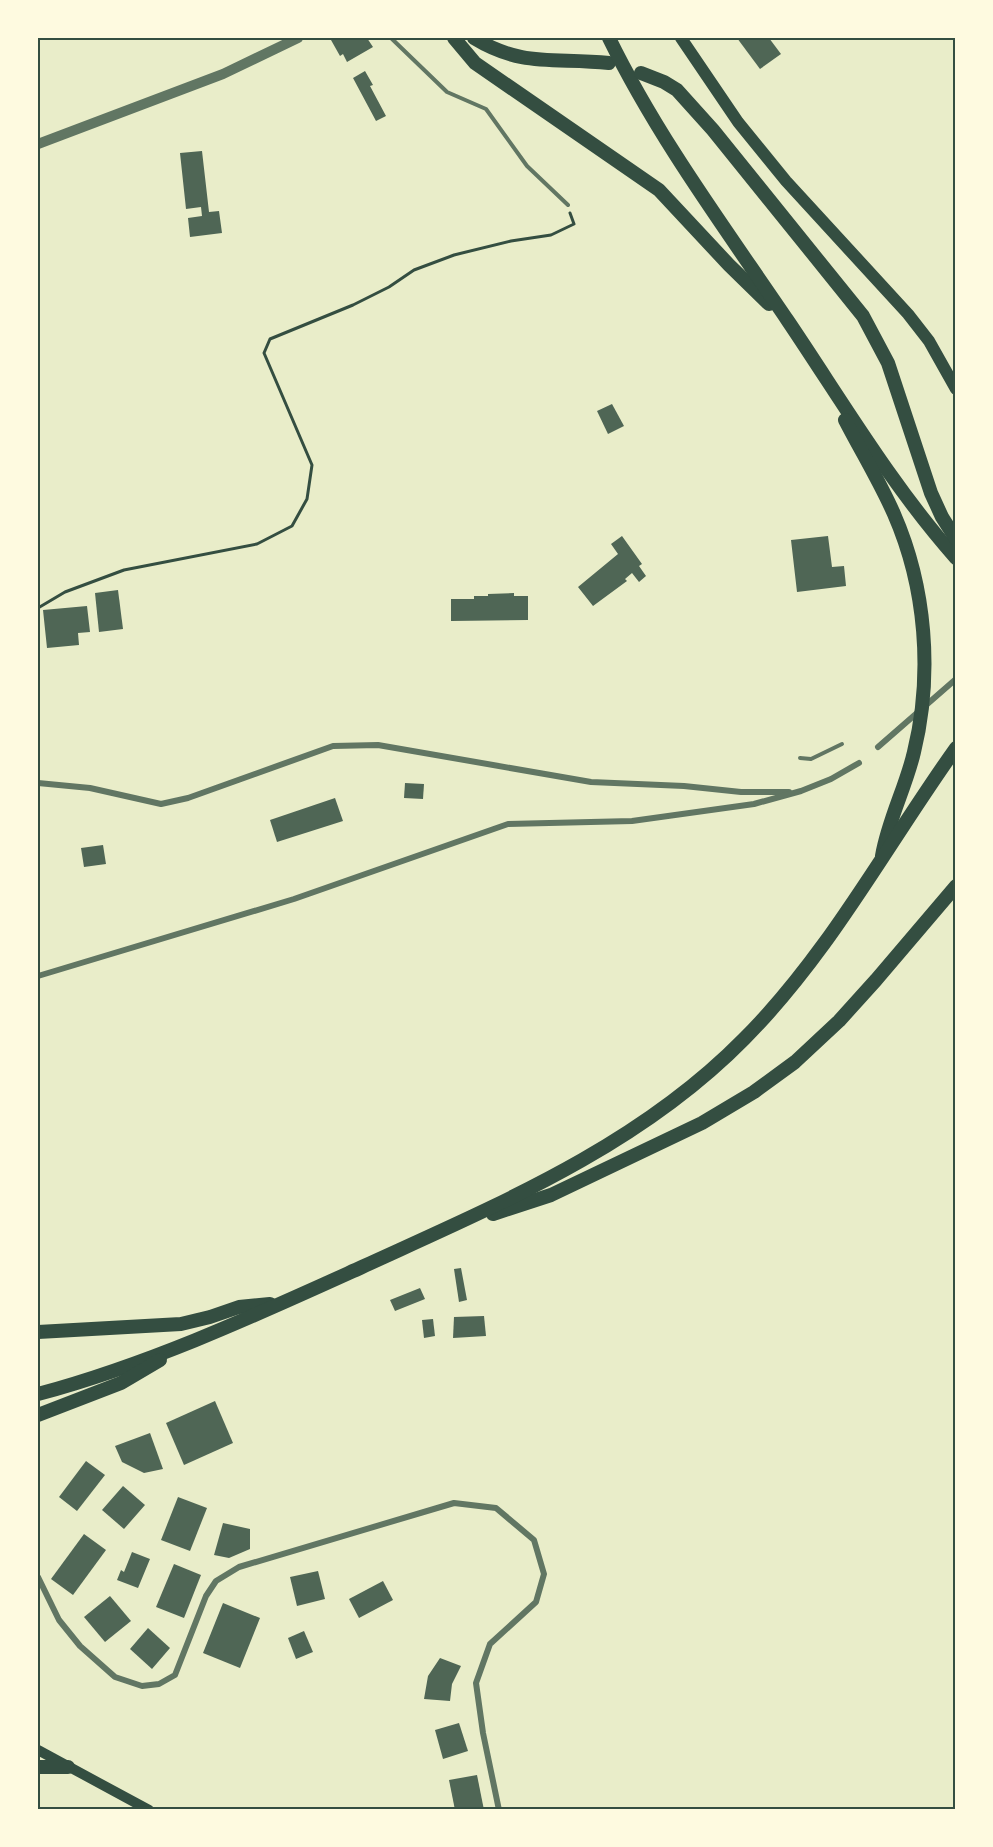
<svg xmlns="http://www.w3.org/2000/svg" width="993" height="1847" font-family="Jost,sans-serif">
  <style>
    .building { fill: #4f6655 }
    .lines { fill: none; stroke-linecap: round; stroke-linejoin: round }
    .path { stroke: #344e41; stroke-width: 3 }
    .service { stroke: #617663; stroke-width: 4 }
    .minor { stroke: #617663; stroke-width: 6 }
    .tertiary { stroke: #617663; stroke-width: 10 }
    .secondary { stroke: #344e41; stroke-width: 10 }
    .primary { stroke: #344e41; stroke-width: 12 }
    .trunk { stroke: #344e41; stroke-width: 14 }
    .neatline { fill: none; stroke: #344e41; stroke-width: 2 }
  </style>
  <rect width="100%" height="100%" fill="#e9edc9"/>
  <g class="building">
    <path d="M 335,38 L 367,38 L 373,47 L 347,62 L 343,54 L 340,56 L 331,40 Z"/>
    <path d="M 737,38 L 769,38 L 781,54 L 760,69 Z"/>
    <path d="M 365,71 L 373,85 L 370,86 L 386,116 L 376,121 L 353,78 Z"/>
    <path d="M 202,151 L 209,212 L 219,211 L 222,233 L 190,237 L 188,218 L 202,216 L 201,207 L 186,209 L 180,153 Z"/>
    <path d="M 612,404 L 624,426 L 608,434 L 597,411 Z"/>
    <path d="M 622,536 L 642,564 L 639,566 L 646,576 L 639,582 L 632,573 L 625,579 L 627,581 L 593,606 L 578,587 L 618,554 L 611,544 Z"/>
    <path d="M 828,536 L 832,567 L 844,566 L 846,586 L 797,592 L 791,540 Z"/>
    <path d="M 118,590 L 123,629 L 99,632 L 95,593 Z"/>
    <path d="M 514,593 L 514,596 L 528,596 L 528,620 L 451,621 L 451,599 L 474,599 L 474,596 L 488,596 L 488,594 Z"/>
    <path d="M 87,606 L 90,632 L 78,633 L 79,645 L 47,648 L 43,610 Z"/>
    <path d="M 405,783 L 424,784 L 423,799 L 404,798 Z"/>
    <path d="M 335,798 L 343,821 L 277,842 L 270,820 Z"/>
    <path d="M 103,845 L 106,864 L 84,867 L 81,848 Z"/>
    <path d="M 461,1268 L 467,1300 L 459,1302 L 454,1269 Z"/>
    <path d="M 420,1288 L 425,1299 L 395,1311 L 390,1300 Z"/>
    <path d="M 484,1316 L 486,1336 L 453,1338 L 454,1317 Z"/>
    <path d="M 433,1319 L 435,1336 L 424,1338 L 422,1320 Z"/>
    <path d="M 215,1401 L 233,1443 L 184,1465 L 166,1423 Z"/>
    <path d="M 150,1433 L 163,1469 L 144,1473 L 122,1462 L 115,1446 Z"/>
    <path d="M 86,1461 L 105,1475 L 77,1511 L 59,1497 Z"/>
    <path d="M 123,1486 L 145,1505 L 124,1529 L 102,1510 Z"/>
    <path d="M 178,1497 L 207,1508 L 190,1551 L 161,1540 Z"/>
    <path d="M 223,1523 L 250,1529 L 250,1549 L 229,1558 L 214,1555 Z"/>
    <path d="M 84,1534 L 106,1550 L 73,1595 L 51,1579 Z"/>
    <path d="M 132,1552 L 150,1559 L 138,1588 L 117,1580 L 121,1570 L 124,1572 Z"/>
    <path d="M 174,1564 L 201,1575 L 184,1618 L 156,1607 Z"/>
    <path d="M 318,1571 L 325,1599 L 297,1606 L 290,1577 Z"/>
    <path d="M 383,1581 L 393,1600 L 359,1618 L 349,1599 Z"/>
    <path d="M 110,1596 L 131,1621 L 105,1642 L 84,1617 Z"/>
    <path d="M 223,1603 L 260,1618 L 240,1668 L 203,1653 Z"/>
    <path d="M 148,1628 L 170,1648 L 152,1669 L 130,1649 Z"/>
    <path d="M 304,1631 L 313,1652 L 296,1659 L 288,1638 Z"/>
    <path d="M 440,1658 L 461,1666 L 452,1684 L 450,1701 L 424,1699 L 428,1676 Z"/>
    <path d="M 459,1723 L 468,1751 L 443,1759 L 435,1730 Z"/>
    <path d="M 477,1775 L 484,1810 L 455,1810 L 449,1780 Z"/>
  </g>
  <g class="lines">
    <path class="path" d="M 38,608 L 65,592 L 124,570 L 257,544 L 292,526 L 307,499 L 312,465 L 264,353 L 270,339 L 353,305 L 389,287 L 414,270 L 454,255 L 511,241 L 551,235 L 574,224 L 570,213"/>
    <g class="service">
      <path d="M 391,38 L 447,92 L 486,109 L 527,166 L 568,205"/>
      <path d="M 800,758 L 811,759 L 842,744"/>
    </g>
    <g class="minor">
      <path d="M 878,747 L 956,679"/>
      <path d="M 38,783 L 90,788 L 161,804 L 188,798 L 333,746 L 378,745 L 591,782 L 684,786 L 741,792 L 789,792"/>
      <path d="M 38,976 L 294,899 L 508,824 L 632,821 L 754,804 L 801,791 L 831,779 L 859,763"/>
      <path d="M 38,1577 L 59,1620 L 80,1646 L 115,1677 L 142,1686 L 159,1684 L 175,1675 L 206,1596 L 216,1581 L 239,1567 L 454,1503 L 496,1508 L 534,1540 L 544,1574 L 536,1602 L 490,1644 L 476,1683 L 483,1733 L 499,1810"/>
    </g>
    <path class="tertiary" d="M 38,144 L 223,74 L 298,38"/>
    <path class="secondary" d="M 38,1750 L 149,1810"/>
    <path class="primary" d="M 681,38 L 738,122 L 786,181 L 908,314 L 929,341 L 956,389"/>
    <g class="trunk">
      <path d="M 454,38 L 475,63 L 659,190 L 729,265 L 769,304"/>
      <path d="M 474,38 C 523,68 556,57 609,63"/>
      <path d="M 609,38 C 658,138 725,228 788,321 C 842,401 892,486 956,558"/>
      <path d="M 641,73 L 664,82 L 677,90 L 713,130 L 863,316 L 888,363 L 931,493 L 942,517 L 956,539"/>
      <path d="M 845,420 C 861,451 880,482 894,514 C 926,587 933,674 914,752 C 906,787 888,820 882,856"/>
      <path d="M 493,1214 L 551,1195 L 702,1123 L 754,1092 L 795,1062 L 839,1021 L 876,980 L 956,886"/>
      <path d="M 38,1332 L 181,1324 L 210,1317 L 239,1307 L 270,1304"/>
      <path d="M 38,1394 C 150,1364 256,1315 362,1267 C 497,1205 638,1147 744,1039 C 829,954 886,846 956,748"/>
      <path d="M 38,1415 L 121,1383 L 160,1360"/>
      <path d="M 38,1767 L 68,1767"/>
    </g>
  </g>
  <rect width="993" height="1847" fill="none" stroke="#fefae0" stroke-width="78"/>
  <rect x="39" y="39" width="915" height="1769" class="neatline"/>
</svg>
